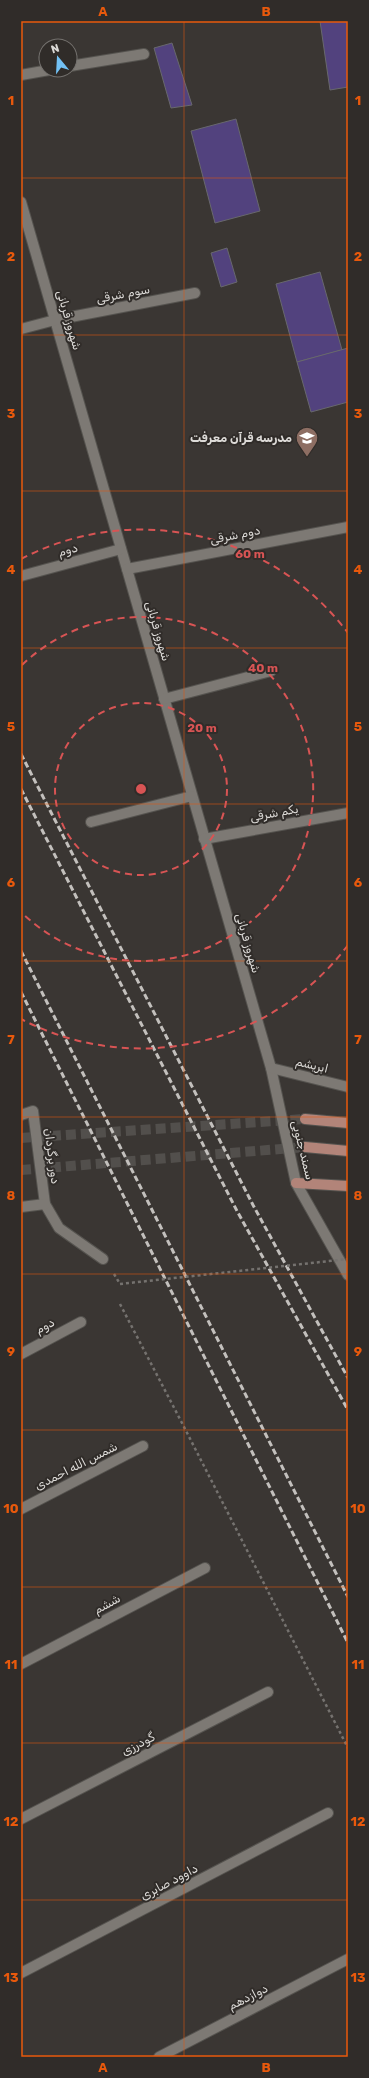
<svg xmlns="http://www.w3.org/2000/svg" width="369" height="2078" font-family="Rubik,Cairo,sans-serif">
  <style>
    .building { fill: #52427e; stroke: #68686d }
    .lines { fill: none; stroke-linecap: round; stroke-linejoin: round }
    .major-tunnel { stroke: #524f4c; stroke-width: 10; stroke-dasharray: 10 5; stroke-linecap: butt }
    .minor-casing { stroke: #55534f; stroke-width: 12 }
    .major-casing { stroke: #55534f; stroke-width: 12 }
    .path { stroke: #75726f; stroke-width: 2.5; stroke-dasharray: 3 3; stroke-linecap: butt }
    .minor { stroke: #7d7974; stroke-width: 10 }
    .major { stroke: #b28479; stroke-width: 10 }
    .rail { stroke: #c3c0bd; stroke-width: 3; stroke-dasharray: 6 3; stroke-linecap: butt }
    .path-bridge { stroke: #75726f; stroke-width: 2.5; stroke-dasharray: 3 3; stroke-linecap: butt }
    .grid { fill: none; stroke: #e8590c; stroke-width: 1; stroke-opacity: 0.55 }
    .ring { fill: none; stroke: #d85454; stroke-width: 2; stroke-dasharray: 7 5 }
    .labels { text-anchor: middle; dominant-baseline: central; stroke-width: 4; stroke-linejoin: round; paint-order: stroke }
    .street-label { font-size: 12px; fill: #dcdad7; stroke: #302c29 }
    .poi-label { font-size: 12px; font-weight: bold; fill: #dcdad7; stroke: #302c29; text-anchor: end }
    .centre { fill: #d85454; stroke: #302c29; stroke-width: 2 }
    .ring-label { font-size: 12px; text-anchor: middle; font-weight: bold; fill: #d85454; stroke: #302c29; stroke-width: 4; stroke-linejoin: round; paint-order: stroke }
    .neatline { fill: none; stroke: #e8590c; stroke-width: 1.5 }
    .grid-label { font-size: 13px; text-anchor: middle; font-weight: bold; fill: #e8590c }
  </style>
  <rect width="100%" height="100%" fill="#3a3633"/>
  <g class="building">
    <path d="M 320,21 L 348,21 L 348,87 L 330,90 Z"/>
    <path d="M 172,43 L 192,105 L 171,108 L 154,48 Z"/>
    <path d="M 236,119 L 260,211 L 215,223 L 191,131 Z"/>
    <path d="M 227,248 L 237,282 L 221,287 L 211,253 Z"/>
    <path d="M 320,272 L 342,350 L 297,362 L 276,284 Z"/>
    <path d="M 348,348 L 348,402 L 311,412 L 297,362 Z"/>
  </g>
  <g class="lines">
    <g class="major-tunnel">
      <path d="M 21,1138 L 305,1119"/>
      <path d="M 21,1170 L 305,1147"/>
    </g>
    <g class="minor-casing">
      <g id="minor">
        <path d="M 70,66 L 144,54"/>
        <path d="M 21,75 L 49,70"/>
        <path d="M 21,202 L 271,1068 L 296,1183 L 348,1275"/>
        <path d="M 21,329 L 55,320 L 195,293"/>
        <path d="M 127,569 L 348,527"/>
        <path d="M 21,576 L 121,549"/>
        <path d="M 164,699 L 271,671"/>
        <path d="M 91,822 L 192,796"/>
        <path d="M 204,839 L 348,813"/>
        <path d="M 271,1068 L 348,1087"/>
        <path d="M 21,1115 L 33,1111 L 45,1204 L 59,1228 L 103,1259"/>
        <path d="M 21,1207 L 45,1204"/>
        <path d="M 21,1354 L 81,1322"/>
        <path d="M 21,1509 L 143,1446"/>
        <path d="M 21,1664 L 205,1568"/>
        <path d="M 21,1819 L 268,1692"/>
        <path d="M 21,1973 L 328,1813"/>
        <path d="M 159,2057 L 348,1959"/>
      </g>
    </g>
    <g class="major-casing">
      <g id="major">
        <path d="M 305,1119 L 348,1123"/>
        <path d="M 305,1147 L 348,1151"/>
        <path d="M 296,1183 L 348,1186"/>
      </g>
    </g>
    <g class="path">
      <path d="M 114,1274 L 120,1284"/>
      <path d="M 120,1304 L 182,1423 L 348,1748"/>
    </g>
    <use href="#minor" class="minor"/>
    <use href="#major" class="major"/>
    <g class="rail">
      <path d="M 21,754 L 253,1205 L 348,1378"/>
      <path d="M 21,789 L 237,1211 L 348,1410"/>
      <path d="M 21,951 L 348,1597"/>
      <path d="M 21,992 L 348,1643"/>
    </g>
    <path class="path-bridge" d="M 120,1284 L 348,1259"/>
  </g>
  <path class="grid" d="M 184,21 L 184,2057M 21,178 L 348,178M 21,335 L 348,335M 21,491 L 348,491M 21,648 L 348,648M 21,804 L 348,804M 21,961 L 348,961M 21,1117 L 348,1117M 21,1274 L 348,1274M 21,1430 L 348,1430M 21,1587 L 348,1587M 21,1743 L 348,1743M 21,1900 L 348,1900"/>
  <g class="ring">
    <circle cx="141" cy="789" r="86"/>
    <path d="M22 665A172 172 0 1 1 22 913"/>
    <path d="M348 945A259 259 0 0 1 21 1019M21 559A259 259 0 0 1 348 633"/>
  </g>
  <defs>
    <g id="school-pin" transform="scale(1.15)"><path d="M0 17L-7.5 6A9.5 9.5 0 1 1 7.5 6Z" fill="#8d6e63" stroke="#302c29"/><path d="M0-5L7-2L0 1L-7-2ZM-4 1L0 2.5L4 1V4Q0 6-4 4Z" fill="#fff"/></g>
  </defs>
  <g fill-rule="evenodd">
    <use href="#school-pin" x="307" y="438"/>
  </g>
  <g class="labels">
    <g class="street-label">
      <text transform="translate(123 294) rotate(-11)">سوم شرقی</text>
      <text transform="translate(69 320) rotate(74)">شهروز قربانی</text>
      <text transform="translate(235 535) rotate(-11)">دوم شرقی</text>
      <text transform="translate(68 550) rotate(-15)">دوم</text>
      <text transform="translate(158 631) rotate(74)">شهروز قربانی</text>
      <text transform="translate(274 813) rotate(-10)">یکم شرقی</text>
      <text transform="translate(248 943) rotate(74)">شهروز قربانی</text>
      <text transform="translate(312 1065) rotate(14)">ابریشم</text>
      <text transform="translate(303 1150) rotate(76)">سمند جنوبی</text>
      <text transform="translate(52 1156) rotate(83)">دور برگردان</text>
      <text transform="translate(45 1326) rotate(-28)">دوم</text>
      <text transform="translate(76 1466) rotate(-27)">شمس الله احمدی</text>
      <text transform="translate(107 1604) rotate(-28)">ششم</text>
      <text transform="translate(138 1744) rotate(-27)">گودرزی</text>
      <text transform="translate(169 1882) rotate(-28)">داوود صابری</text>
      <text transform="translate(248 1997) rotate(-27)">دوازدهم</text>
    </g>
    <g class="poi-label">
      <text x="292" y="438">مدرسه قرآن معرفت</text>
    </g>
  </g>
  <circle cx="141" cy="789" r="6" class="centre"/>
  <g class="ring-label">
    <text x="250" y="558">60 m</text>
    <text x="263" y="672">40 m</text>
    <text x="202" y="732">20 m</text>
  </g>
  <rect width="369" height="2078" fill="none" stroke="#302c29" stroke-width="44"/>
  <g transform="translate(58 58) rotate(342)"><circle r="19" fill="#302c29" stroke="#75726f"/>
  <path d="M0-3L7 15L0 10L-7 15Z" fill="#72c1f5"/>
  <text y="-6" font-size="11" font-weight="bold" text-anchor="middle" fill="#dcdad7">N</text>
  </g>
  <rect x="22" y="22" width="325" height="2034" class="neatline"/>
  <g class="grid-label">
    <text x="103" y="16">A</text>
    <text x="266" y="16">B</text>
    <text x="11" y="105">1</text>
    <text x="358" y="105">1</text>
    <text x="11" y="261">2</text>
    <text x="358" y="261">2</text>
    <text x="11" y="418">3</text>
    <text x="358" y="418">3</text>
    <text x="11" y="574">4</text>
    <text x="358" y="574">4</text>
    <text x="11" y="731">5</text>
    <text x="358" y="731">5</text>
    <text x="11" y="887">6</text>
    <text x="358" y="887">6</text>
    <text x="11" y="1044">7</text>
    <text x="358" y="1044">7</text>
    <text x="11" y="1200">8</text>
    <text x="358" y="1200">8</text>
    <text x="11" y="1356">9</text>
    <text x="358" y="1356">9</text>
    <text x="11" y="1513">10</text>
    <text x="358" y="1513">10</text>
    <text x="11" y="1669">11</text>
    <text x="358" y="1669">11</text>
    <text x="11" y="1826">12</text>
    <text x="358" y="1826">12</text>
    <text x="11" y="1982">13</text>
    <text x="358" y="1982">13</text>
    <text x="103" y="2072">A</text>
    <text x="266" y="2072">B</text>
  </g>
</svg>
